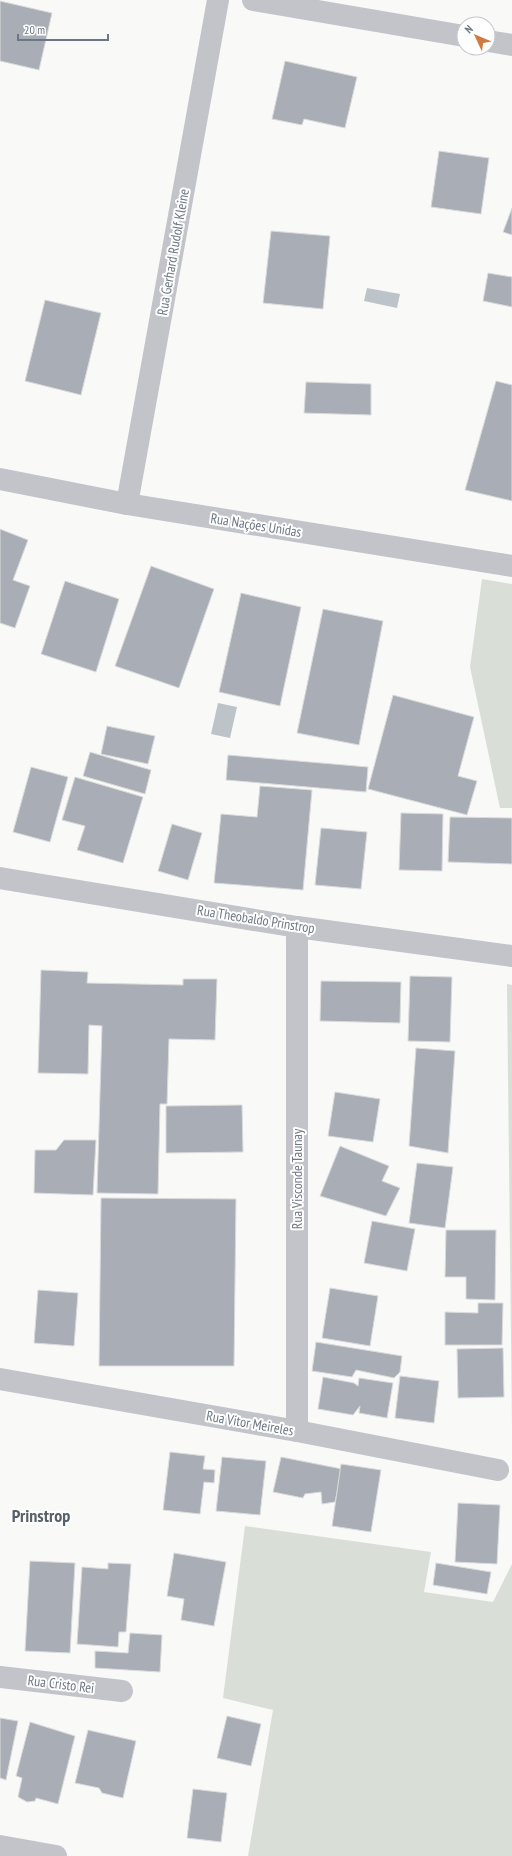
<svg xmlns="http://www.w3.org/2000/svg" width="512" height="1856" font-family="'PT Sans Narrow',sans-serif">
  <style>
    .green { fill: #d9ded7 }
    .water { fill: #bcc3c9 }
    .building { fill: #a9aeb6; stroke: #dbdbda }
    .lines { fill: none; stroke-linecap: round; stroke-linejoin: round }
    .minor { stroke: #c2c4c9; stroke-width: 22 }
    .labels { text-anchor: middle; dominant-baseline: central; stroke-width: 4; stroke-linejoin: round; paint-order: stroke }
    .street-label { font-size: 14px; fill: #6c7685; stroke: #fff }
    .district-label { font-size: 18px; font-weight: bold; fill: #59606b; stroke: #fff }
  </style>
  <rect width="100%" height="100%" fill="#f9f9f8"/>
  <g class="green">
    <path d="M 482,579 L 512,584 L 512,808 L 500,808 L 470,667 Z"/>
    <path d="M 507,984 L 512,985 L 512,1428 Z"/>
    <path d="M 245,1526 L 431,1552 L 424,1592 L 493,1602 L 512,1564 L 512,1856 L 248,1856 L 273,1710 L 223,1698 Z"/>
  </g>
  <g class="water">
    <path d="M 367,288 L 400,294 L 397,308 L 364,301 Z"/>
    <path d="M 218,703 L 237,707 L 230,738 L 211,734 Z"/>
  </g>
  <g class="building">
    <path d="M 0,1 L 52,13 L 39,70 L 0,61 Z"/>
    <path d="M 285,61 L 357,77 L 345,128 L 304,119 L 302,125 L 272,119 Z"/>
    <path d="M 439,151 L 489,158 L 481,214 L 431,207 Z"/>
    <path d="M 512,208 L 512,235 L 503,232 Z"/>
    <path d="M 271,231 L 330,236 L 323,309 L 263,303 Z"/>
    <path d="M 488,273 L 512,277 L 512,307 L 483,301 Z"/>
    <path d="M 45,300 L 101,313 L 81,395 L 25,381 Z"/>
    <path d="M 496,381 L 512,385 L 512,501 L 465,490 Z"/>
    <path d="M 306,382 L 371,384 L 371,415 L 304,413 Z"/>
    <path d="M 0,529 L 28,540 L 13,580 L 30,586 L 15,628 L 0,623 Z"/>
    <path d="M 151,566 L 214,589 L 179,688 L 115,666 Z"/>
    <path d="M 65,581 L 119,599 L 96,672 L 41,654 Z"/>
    <path d="M 241,593 L 301,607 L 280,706 L 219,692 Z"/>
    <path d="M 323,609 L 383,621 L 359,745 L 297,733 Z"/>
    <path d="M 393,695 L 474,717 L 458,776 L 477,781 L 467,815 L 368,789 Z"/>
    <path d="M 107,726 L 155,736 L 148,764 L 101,754 Z"/>
    <path d="M 90,752 L 151,770 L 145,794 L 83,776 Z"/>
    <path d="M 228,755 L 368,767 L 366,792 L 226,780 Z"/>
    <path d="M 31,767 L 68,777 L 50,842 L 13,832 Z"/>
    <path d="M 75,777 L 143,797 L 123,863 L 77,850 L 85,826 L 62,820 Z"/>
    <path d="M 260,786 L 312,790 L 303,890 L 214,883 L 221,814 L 257,817 Z"/>
    <path d="M 401,813 L 443,814 L 442,871 L 399,870 Z"/>
    <path d="M 450,817 L 512,818 L 512,864 L 448,862 Z"/>
    <path d="M 172,824 L 202,833 L 188,880 L 158,871 Z"/>
    <path d="M 321,828 L 367,832 L 361,889 L 315,885 Z"/>
    <path d="M 41,970 L 88,972 L 87,983 L 183,985 L 183,979 L 217,979 L 215,1040 L 169,1039 L 167,1104 L 160,1104 L 158,1194 L 97,1193 L 102,1026 L 89,1025 L 88,1074 L 38,1073 Z"/>
    <path d="M 410,976 L 452,977 L 450,1042 L 408,1041 Z"/>
    <path d="M 321,981 L 401,982 L 400,1023 L 320,1021 Z"/>
    <path d="M 416,1048 L 455,1051 L 448,1153 L 409,1146 Z"/>
    <path d="M 335,1092 L 380,1099 L 373,1142 L 328,1136 Z"/>
    <path d="M 242,1105 L 243,1152 L 166,1153 L 166,1106 Z"/>
    <path d="M 64,1140 L 96,1140 L 93,1195 L 34,1193 L 35,1150 L 56,1150 Z"/>
    <path d="M 340,1146 L 389,1166 L 382,1181 L 400,1188 L 386,1216 L 320,1196 Z"/>
    <path d="M 417,1163 L 453,1167 L 445,1228 L 409,1223 Z"/>
    <path d="M 101,1198 L 236,1199 L 234,1366 L 99,1366 Z"/>
    <path d="M 372,1221 L 415,1229 L 407,1271 L 364,1263 Z"/>
    <path d="M 446,1230 L 496,1230 L 495,1300 L 466,1299 L 466,1277 L 445,1277 Z"/>
    <path d="M 330,1288 L 378,1296 L 370,1346 L 322,1338 Z"/>
    <path d="M 38,1290 L 78,1293 L 74,1346 L 34,1343 Z"/>
    <path d="M 478,1303 L 503,1303 L 502,1345 L 445,1345 L 445,1312 L 478,1313 Z"/>
    <path d="M 316,1342 L 402,1356 L 400,1372 L 394,1378 L 356,1370 L 352,1377 L 312,1371 Z"/>
    <path d="M 503,1348 L 504,1397 L 458,1398 L 457,1349 Z"/>
    <path d="M 400,1376 L 439,1381 L 434,1423 L 395,1418 Z"/>
    <path d="M 323,1377 L 354,1383 L 358,1386 L 359,1378 L 393,1383 L 387,1418 L 359,1413 L 360,1406 L 353,1415 L 318,1409 Z"/>
    <path d="M 170,1452 L 205,1456 L 203,1469 L 215,1470 L 214,1483 L 204,1482 L 200,1514 L 163,1510 Z"/>
    <path d="M 222,1457 L 266,1461 L 260,1515 L 216,1511 Z"/>
    <path d="M 281,1457 L 342,1469 L 335,1502 L 322,1504 L 321,1492 L 305,1494 L 303,1498 L 273,1492 Z"/>
    <path d="M 341,1464 L 381,1470 L 371,1532 L 332,1526 Z"/>
    <path d="M 458,1503 L 500,1505 L 497,1564 L 455,1562 Z"/>
    <path d="M 174,1553 L 226,1562 L 214,1626 L 181,1620 L 184,1599 L 167,1596 Z"/>
    <path d="M 30,1561 L 75,1563 L 70,1653 L 25,1651 Z"/>
    <path d="M 108,1563 L 131,1564 L 126,1632 L 119,1632 L 118,1647 L 77,1644 L 82,1567 L 108,1569 Z"/>
    <path d="M 436,1563 L 491,1572 L 487,1594 L 433,1585 Z"/>
    <path d="M 130,1633 L 162,1635 L 160,1672 L 95,1668 L 95,1651 L 128,1653 Z"/>
    <path d="M 227,1716 L 261,1724 L 251,1766 L 217,1758 Z"/>
    <path d="M 0,1718 L 18,1721 L 6,1780 L 0,1778 Z"/>
    <path d="M 30,1722 L 75,1736 L 58,1804 L 36,1798 L 35,1801 L 27,1802 L 18,1797 L 22,1778 L 16,1776 Z"/>
    <path d="M 88,1730 L 136,1741 L 123,1798 L 102,1793 L 99,1788 L 75,1783 Z"/>
    <path d="M 193,1789 L 227,1793 L 221,1842 L 187,1838 Z"/>
  </g>
  <g class="lines">
    <g class="minor">
      <path d="M 253,0 L 464,36"/>
      <path d="M 488,41 L 512,45"/>
      <path d="M 0,479 L 127,504 L 512,566"/>
      <path d="M 127,504 L 218,0"/>
      <path d="M 0,878 L 297,927 L 512,956"/>
      <path d="M 0,1379 L 297,1431 L 498,1470"/>
      <path d="M 297,1431 L 297,927"/>
      <path d="M 0,1677 L 122,1691"/>
      <path d="M 0,1846 L 56,1856"/>
    </g>
  </g>
  <g class="labels">
    <g class="street-label">
      <text transform="translate(173 252) rotate(-80)">Rua Gerhard Rudolf Kleine</text>
      <text transform="translate(256 525) rotate(9)">Rua Nações Unidas</text>
      <text transform="translate(256 919) rotate(9)">Rua Theobaldo Prinstrop</text>
      <text transform="translate(297 1179) rotate(-90)">Rua Visconde Taunay</text>
      <text transform="translate(250 1423) rotate(10)">Rua Vitor Meireles</text>
      <text transform="translate(61 1684) rotate(7)">Rua Cristo Rei</text>
    </g>
    <g class="district-label">
      <text x="41" y="1515">Prinstrop</text>
    </g>
  </g>
  <g transform="translate(476 36) rotate(314)"><circle r="19" fill="#ffffff" stroke="#c4c8ce"/>
  <path d="M0-3L7 15L0 10L-7 15Z" fill="#d07a42"/>
  <text y="-6" font-size="11" font-weight="bold" text-anchor="middle" fill="#6c7685">N</text>
  </g>
  <path d="M18 34v6h90v-6" fill="none" stroke="#6c7685" stroke-width="2"/>
  <text x="24" y="34" font-size="12" fill="#6c7685" stroke="#ffffff" stroke-width="3" paint-order="stroke">20 m</text>
</svg>
